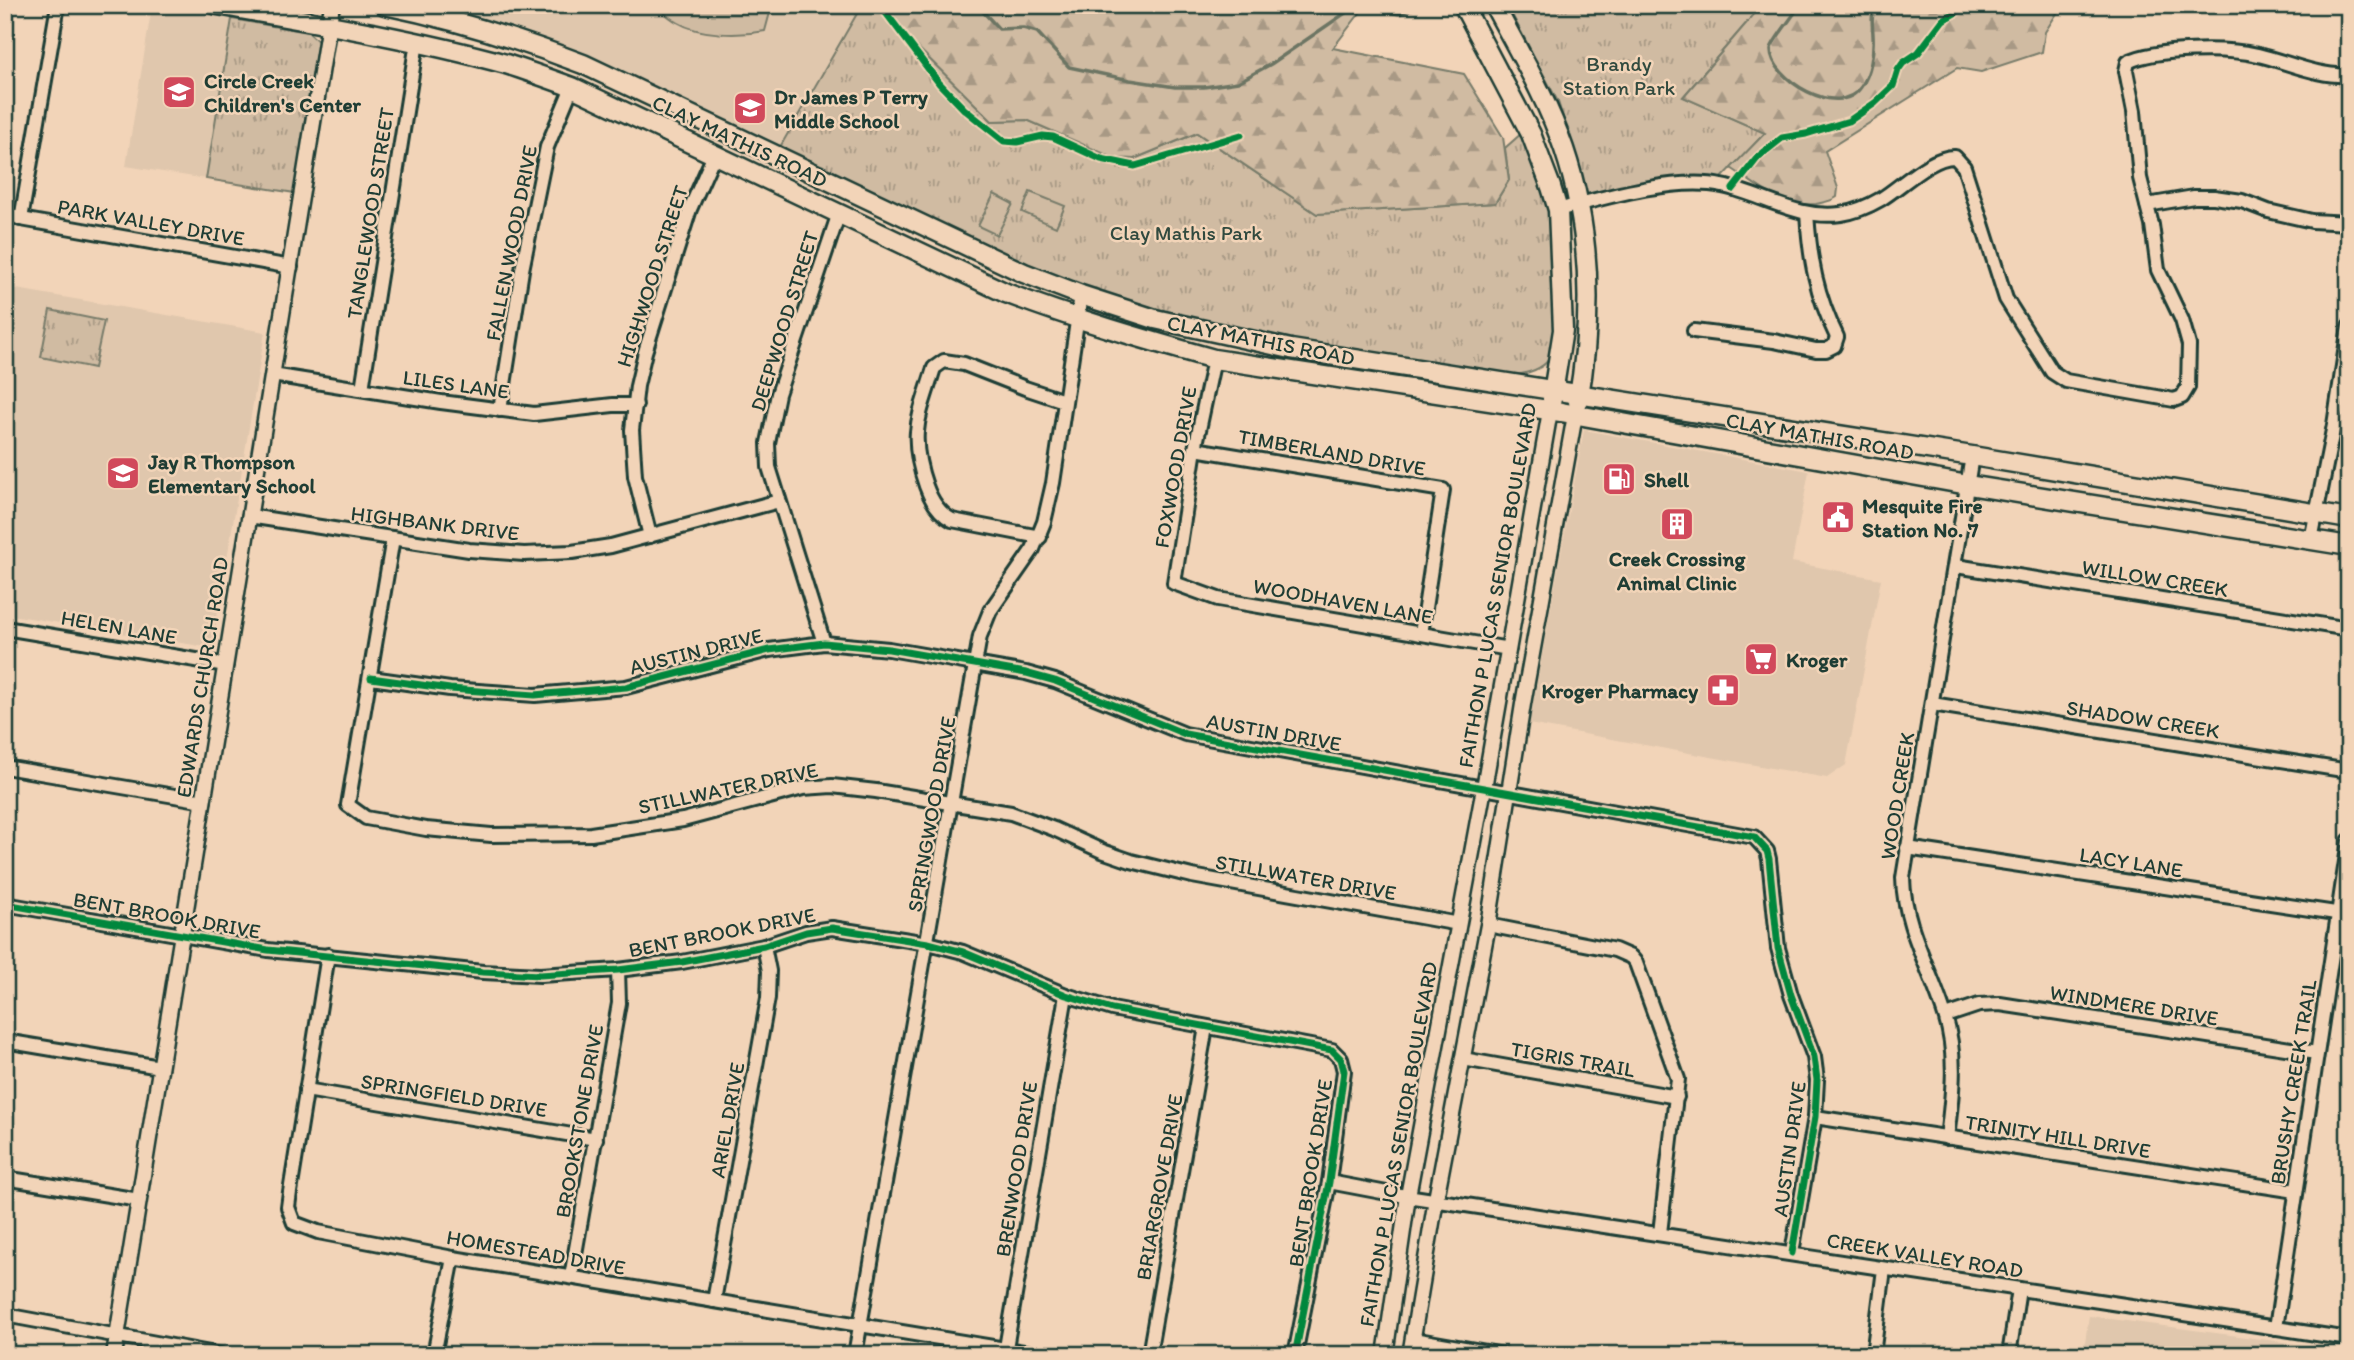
<svg xmlns="http://www.w3.org/2000/svg" width="2354" height="1360" font-family="Itim,sans-serif">
  <style>
    .built { fill: #e0c7ad }
    .grass { fill: url(#grass-tufts); stroke: #787c6b; stroke-width: 2 }
    .forest { fill: url(#forest-firs); stroke: #787c6b; stroke-width: 2 }
    .pitch { fill: #d0bba2; stroke: #787c6b; stroke-width: 2 }
    .lines { fill: none; stroke-linecap: round; stroke-linejoin: round }
    .stream { stroke: #6c7463; stroke-width: 3.5 }
    .minor-casing { stroke: #1f3d34; stroke-width: 18 }
    .tertiary-casing { stroke: #1f3d34; stroke-width: 19 }
    .secondary-casing { stroke: #1f3d34; stroke-width: 23 }
    .minor { stroke: #f2d4b8; stroke-width: 12 }
    .tertiary { stroke: #f2d4b8; stroke-width: 14 }
    .secondary { stroke: #f2d4b8; stroke-width: 18 }
    .cycleway-casing { stroke: #f2d4b8; stroke-width: 11 }
    .cycleway { stroke: #00873e; stroke-width: 7 }
    .labels { text-anchor: middle; dominant-baseline: central; stroke-width: 5; stroke-linejoin: round; paint-order: stroke }
    .park-label { font-size: 21px; fill: #314a3f; stroke: #f2d4b8 }
    .poi-label { font-size: 21px; font-weight: bold; fill: #1f3d34; stroke: #f2d4b8; text-anchor: start }
    .street-label { font-size: 21px; fill: #1f3d34; stroke: #f2d4b8 }
  </style>
  <defs>
    <pattern id="grass-tufts" width="24" height="20" patternUnits="userSpaceOnUse" patternTransform="scale(1.75)"><rect width="24" height="20" fill="#d0bba2"/><path d="M3 7l-1-3M5 7V3M7 7l1-3M15 17l-1-3M17 17v-4M19 17l1-3" fill="none" stroke="#a89985"/></pattern>
    <pattern id="forest-firs" width="22" height="20" patternUnits="userSpaceOnUse" patternTransform="scale(1.75)"><rect width="22" height="20" fill="#d0bba2"/><path d="M5 1l3.5 6h-7zM16 11l3.5 6h-7z" fill="#a89985"/></pattern>
  </defs>
  <rect width="100%" height="100%" fill="#f2d4b8"/>
  <filter id="ink" filterUnits="userSpaceOnUse"><feTurbulence type="fractalNoise" baseFrequency=".0143" numOctaves="2"/><feDisplacementMap in="SourceGraphic" scale="14" xChannelSelector="R" yChannelSelector="G"/><feConvolveMatrix kernelMatrix="1 2 1 2 8 2 1 2 1" color-interpolation-filters="sRGB"/></filter>
  <g filter="url(#ink)">
    <g class="built">
      <path d="M 417,5 L 862,5 L 780,147 L 616,70 L 527,36 Z"/>
      <path d="M 152,6 L 232,19 L 206,179 L 126,166 Z"/>
      <path d="M 5,287 L 265,332 L 212,648 L 5,614 Z"/>
      <path d="M 1584,430 L 1809,471 L 1792,562 L 1881,579 L 1846,765 L 1827,778 L 1529,724 Z"/>
      <path d="M 2089,1316 L 2349,1351 L 2349,1355 L 2083,1355 Z"/>
    </g>
    <g class="grass">
      <path d="M 862,5 L 875,5 L 992,121 L 1027,120 L 1114,158 L 1134,159 L 1197,133 L 1317,214 L 1495,203 L 1509,180 L 1505,148 L 1522,133 C 1549,194 1564,261 1556,328 C 1555,335 1555,347 1552,354 C 1545,371 1521,375 1505,376 L 1263,337 L 1091,294 L 896,209 L 780,147 Z"/>
      <path d="M 1507,5 L 1762,5 L 1683,97 L 1765,133 L 1719,181 L 1588,198 L 1558,102 Z"/>
      <path d="M 232,19 L 308,32 L 319,42 L 295,193 L 206,179 Z"/>
      <path d="M 50,310 L 104,321 L 94,368 L 41,357 Z"/>
    </g>
    <g class="forest">
      <path d="M 875,5 L 1366,5 L 1333,48 L 1464,74 L 1503,137 L 1509,180 L 1495,203 L 1317,214 L 1197,133 L 1134,159 L 1114,158 L 1027,120 L 992,121 Z"/>
      <path d="M 1762,5 L 2070,5 L 2061,7 L 2045,32 L 2042,52 L 1981,72 L 1957,68 L 1825,151 L 1838,188 L 1837,197 C 1830,202 1824,202 1816,204 C 1781,208 1758,186 1731,168 L 1765,133 L 1683,97 Z"/>
    </g>
    <g class="pitch">
      <path d="M 655,5 L 772,5 L 765,31 C 739,36 700,36 677,22 C 669,18 662,11 655,5 Z"/>
      <path d="M 1030,192 L 1065,206 L 1056,227 L 1022,212 Z"/>
      <path d="M 994,194 L 1013,204 L 997,235 L 978,226 Z"/>
    </g>
    <g class="lines">
      <g class="stream">
        <path d="M 977,5 L 999,29 L 1023,28 L 1037,32 L 1069,67 L 1130,80 L 1175,87 L 1204,87 L 1238,82 L 1271,64 L 1357,5"/>
        <path d="M 1359,5 L 1399,14 L 1421,5"/>
        <path d="M 1800,5 C 1795,14 1771,43 1771,49 C 1770,79 1839,120 1861,87 C 1871,73 1874,52 1873,35 C 1873,29 1871,20 1873,14 C 1874,11 1877,8 1879,5"/>
      </g>
      <g class="minor-casing">
        <g id="minor">
          <path d="M 2147,205 L 2194,197 L 2214,197 L 2242,201 L 2268,211 L 2312,221 L 2349,223"/>
          <path d="M 1558,210 C 1602,198 1677,176 1722,186 C 1762,194 1798,220 1841,214 C 1855,212 1869,206 1881,199 C 1901,187 1931,156 1955,157 L 1964,167 L 2006,299 L 2052,372 L 2066,381 L 2174,400 L 2182,397 L 2188,387 L 2189,345 L 2182,320 L 2158,270 L 2152,225 L 2140,178 L 2134,111 L 2126,71 L 2128,62 C 2156,48 2227,48 2258,55 C 2288,62 2318,77 2349,75"/>
          <path d="M 5,212 L 21,219 L 291,267"/>
          <path d="M 21,219 L 58,5"/>
          <path d="M 1694,331 L 1774,341 L 1816,350 L 1826,350 L 1834,346 L 1837,337 C 1816,294 1810,260 1807,213"/>
          <path d="M 1214,359 L 1195,449 L 1174,583 L 1218,599 L 1509,649"/>
          <path d="M 272,375 L 441,402 L 534,414 L 613,405 L 636,405"/>
          <path d="M 362,389 L 417,42"/>
          <path d="M 500,410 L 522,270 L 547,147 L 572,87"/>
          <path d="M 1195,449 L 1443,490 L 1421,634"/>
          <path d="M 249,516 L 469,550 L 524,554 L 572,552 L 611,546 L 779,501"/>
          <path d="M 650,536 L 635,476 L 632,430 L 637,386 L 645,352 L 690,209 L 714,155"/>
          <path d="M 1040,537 L 952,520 C 939,513 931,500 926,486 C 908,434 919,417 934,368 L 944,361 L 964,364 L 1025,388 L 1064,401"/>
          <path d="M 393,538 L 348,805 L 366,818 L 426,829 L 491,835 L 591,834 L 683,820 L 803,788 L 832,786 L 876,791 L 1011,813 L 1054,829 L 1102,851 L 1131,861 L 1192,876 L 1459,924"/>
          <path d="M 2311,540 L 2334,425 L 2349,326"/>
          <path d="M 1956,566 L 2349,629"/>
          <path d="M 5,628 L 226,665"/>
          <path d="M 824,643 L 769,467 L 768,443 L 778,394 L 839,213"/>
          <path d="M 371,678 L 450,689 L 535,695 L 626,687 L 769,650 L 824,643 L 889,649 L 1026,673 L 1055,681 L 1185,734 L 1754,837 L 1767,851 L 1769,859 L 1778,948 L 1791,995 L 1814,1057 L 1817,1080 L 1815,1117 L 1792,1253"/>
          <path d="M 1932,704 L 2349,771"/>
          <path d="M 5,767 L 204,801"/>
          <path d="M 1907,848 L 2349,915"/>
          <path d="M 5,904 L 268,950 L 483,972 L 540,975 L 618,970 L 682,962 L 764,946 L 806,932 L 832,928 L 928,943 L 963,952 L 1066,995 L 1112,1009 L 1332,1050 L 1341,1059 L 1344,1071 L 1329,1182 L 1295,1355"/>
          <path d="M 1488,925 L 1615,950 L 1631,957 L 1636,963 L 1678,1079 L 1660,1233"/>
          <path d="M 328,955 L 290,1192 L 288,1207 L 294,1223 L 318,1232 L 453,1258 L 1042,1355"/>
          <path d="M 1946,1016 L 1979,1005 L 2000,1004 L 2317,1053"/>
          <path d="M 5,1041 L 160,1067"/>
          <path d="M 1463,1059 L 1677,1097"/>
          <path d="M 306,1090 L 596,1139"/>
          <path d="M 1815,1117 L 2296,1191"/>
          <path d="M 1947,1138 C 1952,1097 1958,1056 1945,1016 C 1931,970 1904,927 1903,878 L 1972,456"/>
          <path d="M 5,1178 L 139,1200"/>
          <path d="M 1329,1182 L 1387,1193 L 2349,1339"/>
          <path d="M 571,1277 L 619,1003 L 618,970"/>
          <path d="M 714,1301 L 768,998 L 769,971 L 764,946"/>
          <path d="M 5,1315 L 221,1355"/>
          <path d="M 2276,1328 L 2349,841"/>
          <path d="M 1413,1339 L 1504,1355"/>
          <path d="M 1006,1348 L 1066,995"/>
          <path d="M 434,1355 L 453,1258"/>
          <path d="M 855,1355 L 980,636 L 990,611 L 1033,549 L 1044,522 L 1053,483 L 1081,295"/>
          <path d="M 1149,1355 L 1206,1027"/>
          <path d="M 1873,1355 L 1884,1269"/>
          <path d="M 2009,1355 L 2019,1289"/>
        </g>
      </g>
      <g class="tertiary-casing">
        <g id="tertiary">
          <path d="M 114,1355 L 332,5"/>
          <path d="M 1385,1355 L 1408,1196 L 1484,788 L 1550,411"/>
          <path d="M 1410,1355 L 1436,1199 L 1488,925 L 1523,704 L 1575,415"/>
        </g>
      </g>
      <g class="secondary-casing">
        <g id="secondary">
          <path d="M 217,5 C 314,22 411,38 506,64 C 528,71 550,79 572,87 L 1006,293 C 1074,319 1143,339 1214,359 L 1561,412 L 1968,485 L 2349,546"/>
          <path d="M 385,5 C 453,19 518,39 583,64 L 1024,273 L 1081,295 L 1155,319 L 1291,349 L 1972,456 L 2349,519"/>
          <path d="M 1463,5 L 1531,134 L 1551,187 L 1558,210 L 1563,330 L 1552,399"/>
          <path d="M 1494,5 C 1519,52 1547,99 1564,149 C 1592,232 1593,317 1578,402"/>
        </g>
      </g>
      <use href="#minor" class="minor"/>
      <use href="#tertiary" class="tertiary"/>
      <use href="#secondary" class="secondary"/>
      <g class="cycleway-casing">
        <g id="cycleway">
          <path d="M 880,5 L 939,83 L 964,109 L 1004,141 L 1017,142 L 1043,136 L 1053,137 L 1101,159 L 1135,166 L 1241,135"/>
          <path d="M 1733,189 L 1758,157 L 1782,138 L 1806,134 L 1849,121 L 1875,103 L 1893,86 L 1898,70 L 1903,63 L 1918,53 L 1943,20 L 1965,7 C 1976,9 1988,15 1997,5"/>
          <path d="M 371,678 L 450,689 L 535,695 L 626,687 L 769,650 L 824,643 L 889,649 L 1026,673 L 1055,681 L 1185,734 L 1754,837 L 1767,851 L 1769,859 L 1778,948 L 1791,995 L 1814,1057 L 1817,1080 L 1815,1117 L 1792,1253"/>
          <path d="M 5,904 L 268,950 L 483,972 L 540,975 L 618,970 L 682,962 L 764,946 L 806,932 L 832,928 L 928,943 L 963,952 L 1066,995 L 1112,1009 L 1332,1050 L 1341,1059 L 1344,1071 L 1329,1182 L 1295,1355"/>
        </g>
      </g>
      <use href="#cycleway" class="cycleway"/>
    </g>
  </g>
  <defs>
    <g id="school-square" transform="scale(1.75)"><rect x="-9" y="-9" width="18" height="18" rx="4" fill="#d1495b" stroke="#f2d4b8"/><path d="M0-5L7-2L0 1L-7-2ZM-4 1L0 2.5L4 1V4Q0 6-4 4Z" fill="#fff"/></g>
    <g id="fuel-square" transform="scale(1.75)"><rect x="-9" y="-9" width="18" height="18" rx="4" fill="#d1495b" stroke="#f2d4b8"/><path d="M-5.5-6h7V0h2V4h1.3V-2.5L3-4.5l.8-.8L6-3V5H2.5V1h-1V6h-7ZM-4.2-4.7v3.2H.2V-4.7Z" fill="#fff"/></g>
    <g id="civic-square" transform="scale(1.75)"><rect x="-9" y="-9" width="18" height="18" rx="4" fill="#d1495b" stroke="#f2d4b8"/><path d="M-.6-6.5H3V-4.5H.6V-3L4-1V1h2V6H-6V1h2V-1L-.6-3ZM-1.2 2.5V6h2.4V2.5Z" fill="#fff"/></g>
    <g id="building-square" transform="scale(1.75)"><rect x="-9" y="-9" width="18" height="18" rx="4" fill="#d1495b" stroke="#f2d4b8"/><path d="M-4-6H4V6H1V3H-1V6H-4ZM-2.5-4.3h1.7v1.8h-1.7ZM.8-4.3h1.7v1.8H.8ZM-2.5-1h1.7V.8h-1.7ZM.8-1h1.7V.8H.8Z" fill="#fff"/></g>
    <g id="supermarket-square" transform="scale(1.75)"><rect x="-9" y="-9" width="18" height="18" rx="4" fill="#d1495b" stroke="#f2d4b8"/><path d="M-6-5.5h2.5l.6 2H6L4.5 2H-2.5L-4.4-4H-6ZM-1.5 3.2a1.3 1.3 0 1 0 .1 0ZM3 3.2a1.3 1.3 0 1 0 .1 0Z" fill="#fff"/></g>
    <g id="pharmacy-square" transform="scale(1.75)"><rect x="-9" y="-9" width="18" height="18" rx="4" fill="#d1495b" stroke="#f2d4b8"/><path d="M-2-6h4v4h4v4h-4v4h-4v-4h-4v-4h4Z" fill="#fff"/></g>
  </defs>
  <g fill-rule="evenodd">
    <use href="#school-square" x="179" y="92"/>
    <use href="#school-square" x="750" y="108"/>
    <use href="#school-square" x="123" y="473"/>
    <use href="#fuel-square" x="1619" y="479"/>
    <use href="#civic-square" x="1838" y="517"/>
    <use href="#building-square" x="1677" y="524"/>
    <use href="#supermarket-square" x="1761" y="659"/>
    <use href="#pharmacy-square" x="1723" y="690"/>
  </g>
  <g class="labels">
    <g class="park-label">
      <text x="1619" y="63">Brandy<tspan x="1619" dy="24">Station Park</tspan></text>
      <text x="1186" y="232">Clay Mathis Park</text>
    </g>
    <g class="poi-label">
      <text x="204" y="80">Circle Creek<tspan x="204" dy="24">Children's Center</tspan></text>
      <text x="774" y="96">Dr James P Terry<tspan x="774" dy="24">Middle School</tspan></text>
      <text x="148" y="461">Jay R Thompson<tspan x="148" dy="24">Elementary School</tspan></text>
      <text x="1644" y="479">Shell</text>
      <text x="1862" y="505">Mesquite Fire<tspan x="1862" dy="24">Station No. 7</tspan></text>
      <text x="1677" y="558" text-anchor="middle">Creek Crossing<tspan x="1677" dy="24">Animal Clinic</tspan></text>
      <text x="1786" y="659">Kroger</text>
      <text x="1698" y="690" text-anchor="end">Kroger Pharmacy</text>
    </g>
    <g class="street-label">
      <text transform="translate(740 141) rotate(25)">CLAY MATHIS ROAD</text>
      <text transform="translate(370 213) rotate(-81)">TANGLEWOOD STREET</text>
      <text transform="translate(151 222) rotate(10)">PARK VALLEY DRIVE</text>
      <text transform="translate(511 243) rotate(-79)">FALLEN WOOD DRIVE</text>
      <text transform="translate(652 276) rotate(-72)">HIGHWOOD STREET</text>
      <text transform="translate(784 321) rotate(-73)">DEEPWOOD STREET</text>
      <text transform="translate(1261 340) rotate(11)">CLAY MATHIS ROAD</text>
      <text transform="translate(456 384) rotate(8)">LILES LANE</text>
      <text transform="translate(1820 436) rotate(10)">CLAY MATHIS ROAD</text>
      <text transform="translate(1332 452) rotate(10)">TIMBERLAND DRIVE</text>
      <text transform="translate(1175 467) rotate(-80)">FOXWOOD DRIVE</text>
      <text transform="translate(435 523) rotate(7)">HIGHBANK DRIVE</text>
      <text transform="translate(2155 578) rotate(9)">WILLOW CREEK</text>
      <text transform="translate(1497 585) rotate(-80)">FAITHON P LUCAS SENIOR BOULEVARD</text>
      <text transform="translate(1343 601) rotate(10)">WOODHAVEN LANE</text>
      <text transform="translate(119 627) rotate(10)">HELEN LANE</text>
      <text transform="translate(696 651) rotate(-14)">AUSTIN DRIVE</text>
      <text transform="translate(202 677) rotate(-81)">EDWARDS CHURCH ROAD</text>
      <text transform="translate(2143 719) rotate(9)">SHADOW CREEK</text>
      <text transform="translate(1274 732) rotate(10)">AUSTIN DRIVE</text>
      <text transform="translate(728 788) rotate(-12)">STILLWATER DRIVE</text>
      <text transform="translate(1897 796) rotate(-81)">WOOD CREEK</text>
      <text transform="translate(931 814) rotate(-80)">SPRINGWOOD DRIVE</text>
      <text transform="translate(2131 862) rotate(9)">LACY LANE</text>
      <text transform="translate(1306 877) rotate(10)">STILLWATER DRIVE</text>
      <text transform="translate(167 915) rotate(10)">BENT BROOK DRIVE</text>
      <text transform="translate(722 932) rotate(-11)">BENT BROOK DRIVE</text>
      <text transform="translate(2134 1005) rotate(9)">WINDMERE DRIVE</text>
      <text transform="translate(1573 1059) rotate(10)">TIGRIS TRAIL</text>
      <text transform="translate(2293 1082) rotate(-81)">BRUSHY CREEK TRAIL</text>
      <text transform="translate(454 1095) rotate(9)">SPRINGFIELD DRIVE</text>
      <text transform="translate(727 1120) rotate(-80)">ARIEL DRIVE</text>
      <text transform="translate(579 1121) rotate(-80)">BROOKSTONE DRIVE</text>
      <text transform="translate(2058 1136) rotate(9)">TRINITY HILL DRIVE</text>
      <text transform="translate(1398 1144) rotate(-80)">FAITHON P LUCAS SENIOR BOULEVARD</text>
      <text transform="translate(1789 1149) rotate(-82)">AUSTIN DRIVE</text>
      <text transform="translate(1016 1169) rotate(-81)">BRENWOOD DRIVE</text>
      <text transform="translate(1310 1173) rotate(-81)">BENT BROOK DRIVE</text>
      <text transform="translate(1159 1187) rotate(-80)">BRIARGROVE DRIVE</text>
      <text transform="translate(536 1252) rotate(10)">HOMESTEAD DRIVE</text>
      <text transform="translate(1925 1255) rotate(9)">CREEK VALLEY ROAD</text>
    </g>
  </g>
  <rect width="2354" height="1360" fill="none" stroke="#f2d4b8" stroke-width="28"/>
  <rect x="14" y="14" width="2326" height="1332" fill="none" stroke="#1f3d34" stroke-width="2.5" filter="url(#ink)"/>
</svg>
